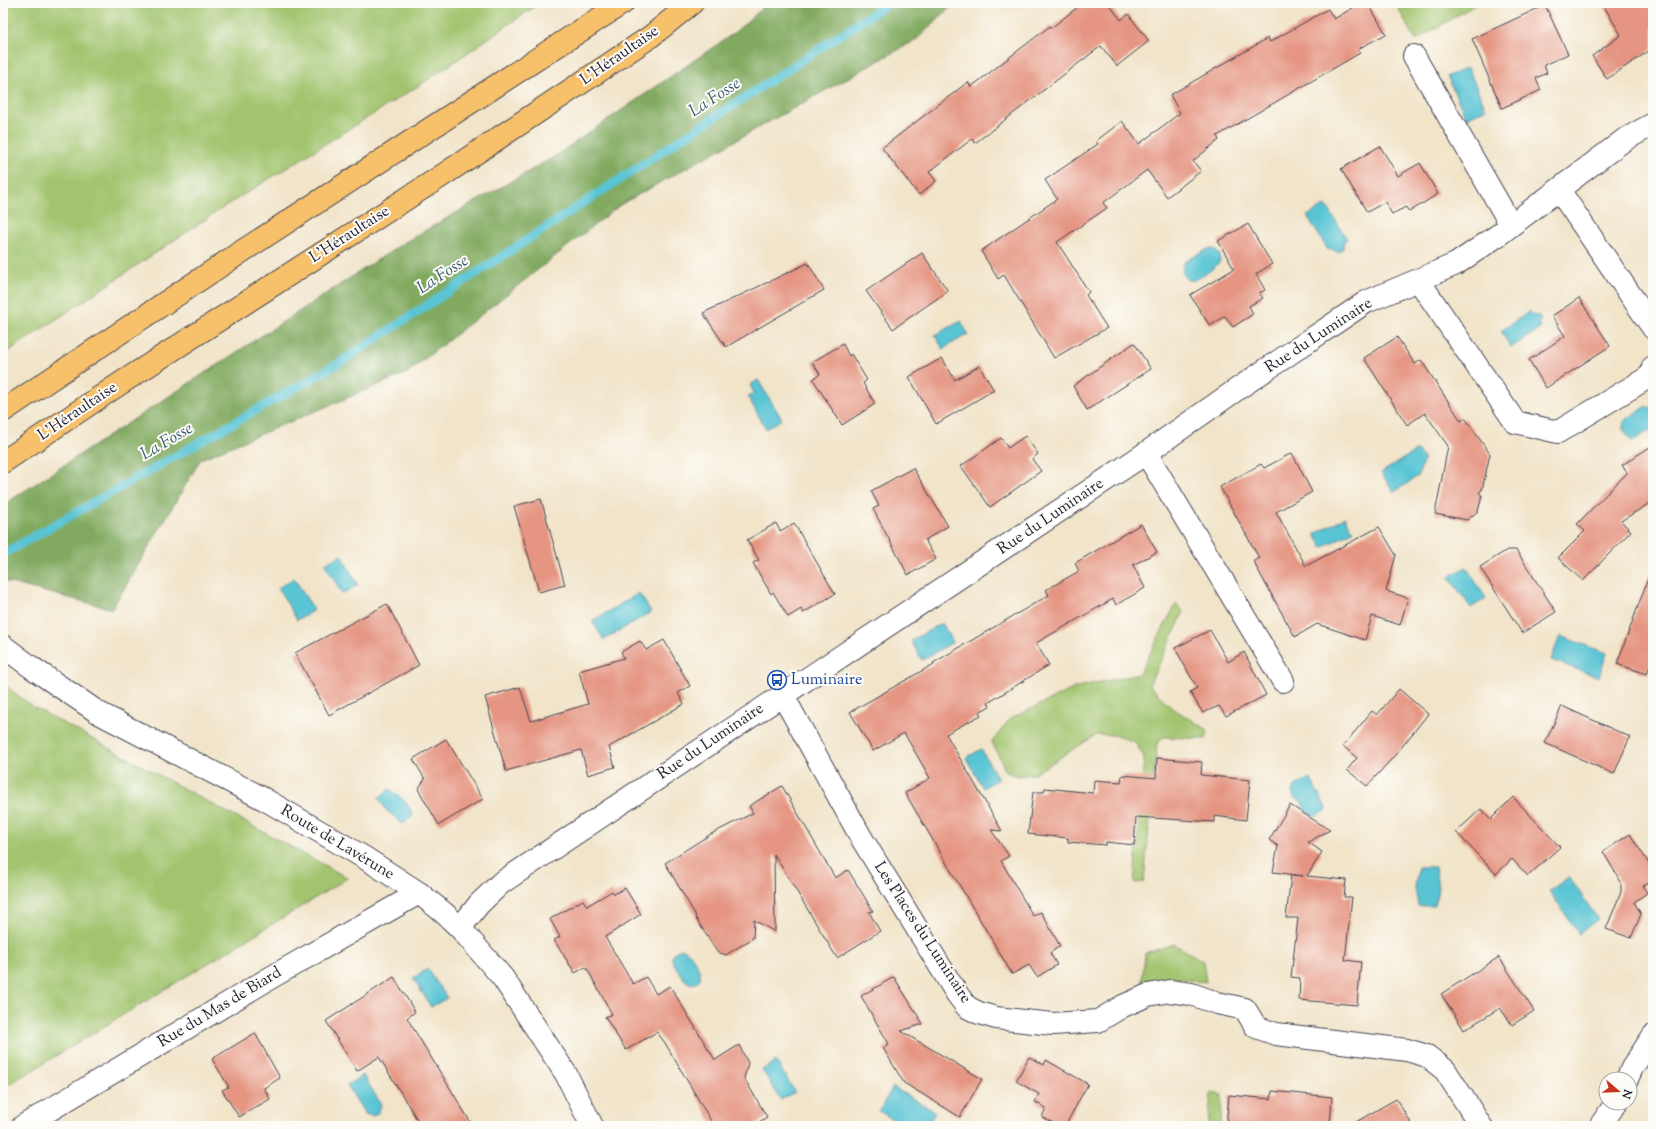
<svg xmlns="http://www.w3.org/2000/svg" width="1656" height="1129" font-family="'Sorts Mill Goudy',serif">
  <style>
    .green { fill: #a2c46e; stroke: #627354 }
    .forest { fill: #81aa61; stroke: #52664e }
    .water { fill: #59c4d4; stroke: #3e7388 }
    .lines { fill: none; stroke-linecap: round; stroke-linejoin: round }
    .stream { stroke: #59c4d4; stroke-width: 9 }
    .building { fill: #e59582 }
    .minor-casing { stroke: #413f50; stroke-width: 24 }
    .highway-casing { stroke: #413f50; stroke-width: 24 }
    .minor { stroke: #fff; stroke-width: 22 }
    .highway { stroke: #f6c16b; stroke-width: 22 }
    .labels { text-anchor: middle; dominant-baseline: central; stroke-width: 4; stroke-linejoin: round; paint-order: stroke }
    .street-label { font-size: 16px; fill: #22223b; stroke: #fdfcf7 }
    .transit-label { font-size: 16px; fill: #164399; stroke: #fdfcf7; text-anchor: start }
    .water-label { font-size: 17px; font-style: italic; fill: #355b71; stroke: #fdfcf7 }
  </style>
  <rect width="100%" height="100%" fill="#fdfcf7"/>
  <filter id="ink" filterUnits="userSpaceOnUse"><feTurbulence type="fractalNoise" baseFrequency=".025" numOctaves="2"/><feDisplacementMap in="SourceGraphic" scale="8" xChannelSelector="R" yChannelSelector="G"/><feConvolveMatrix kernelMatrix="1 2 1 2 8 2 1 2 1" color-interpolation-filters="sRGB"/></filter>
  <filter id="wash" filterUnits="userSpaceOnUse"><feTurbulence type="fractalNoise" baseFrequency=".012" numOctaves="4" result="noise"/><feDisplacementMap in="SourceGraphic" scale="16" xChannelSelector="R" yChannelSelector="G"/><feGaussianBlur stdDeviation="0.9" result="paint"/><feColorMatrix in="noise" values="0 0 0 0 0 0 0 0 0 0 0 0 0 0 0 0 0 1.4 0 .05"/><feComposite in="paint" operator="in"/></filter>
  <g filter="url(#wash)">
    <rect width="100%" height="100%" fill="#f1e4c9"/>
    <g class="green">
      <path d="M 3,3 L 540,3 L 426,81 L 221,209 L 3,355 Z"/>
      <path d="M 1395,3 L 1478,3 L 1416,40 Z"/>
      <path d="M 1176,604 L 1184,612 L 1149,685 L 1172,708 L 1208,730 L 1206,739 L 1164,737 L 1157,743 L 1144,882 L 1134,883 L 1144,757 L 1135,742 L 1113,735 L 1096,735 L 1034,774 L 1018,776 L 1006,772 L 992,742 L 1010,719 L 1077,687 L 1139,674 Z"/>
      <path d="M 3,684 L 32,706 L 348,878 L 3,1088 Z"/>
      <path d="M 1174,944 L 1203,961 L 1206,982 L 1180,979 L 1142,982 L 1145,953 Z"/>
      <path d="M 1211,1093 L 1222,1095 L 1221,1126 L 1208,1126 Z"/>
    </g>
    <path class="forest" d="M 768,3 L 955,3 L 916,40 L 620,205 L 407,373 L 201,459 L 112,609 L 3,581 L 3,505 L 405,242 L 552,158 L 734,33 Z"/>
    <g class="water">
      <path d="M 1468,68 L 1486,109 L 1466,118 L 1447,76 Z"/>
      <path d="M 1326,205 L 1347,239 L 1344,241 L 1343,248 L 1338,252 L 1331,249 L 1328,250 L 1307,216 Z"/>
      <path d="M 1208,249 L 1214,249 L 1220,255 C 1220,257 1220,259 1220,261 C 1219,266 1198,279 1194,280 C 1182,282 1181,270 1184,262 Z"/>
      <path d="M 1530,311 L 1532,315 L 1539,316 L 1541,320 L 1538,324 L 1541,328 L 1512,347 L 1510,346 L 1501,331 Z"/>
      <path d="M 961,321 L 968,334 L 943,349 L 935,335 Z"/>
      <path d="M 758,380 L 782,419 L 766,429 L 748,397 L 754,393 L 750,385 Z"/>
      <path d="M 1647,406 L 1649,408 L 1653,406 L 1653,428 L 1632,442 L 1624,430 L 1624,421 Z"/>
      <path d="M 1417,450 L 1424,460 L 1418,476 L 1394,492 L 1381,473 Z"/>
      <path d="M 1345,517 L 1353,531 L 1322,548 L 1315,534 Z"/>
      <path d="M 341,555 L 358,585 L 342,594 L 325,564 Z"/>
      <path d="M 1466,567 L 1486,598 L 1471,608 L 1449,577 Z"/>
      <path d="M 294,578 L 314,610 L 297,620 L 278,588 Z"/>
      <path d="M 639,593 L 651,612 L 604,640 L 592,621 Z"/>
      <path d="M 942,623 L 953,642 L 922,660 L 911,641 Z"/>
      <path d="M 1560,636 L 1607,653 L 1599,677 L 1551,660 Z"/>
      <path d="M 981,749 L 998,779 L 983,788 L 966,758 Z"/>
      <path d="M 1310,778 L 1327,810 L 1315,816 L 1307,812 L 1300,800 L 1295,799 L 1292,792 L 1295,786 Z"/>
      <path d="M 389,789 C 400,796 409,803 413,816 L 403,824 L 386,810 L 379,798 Z"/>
      <path d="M 1418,867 L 1435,867 L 1438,887 L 1435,906 L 1418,906 L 1415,888 Z"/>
      <path d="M 1569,877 L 1598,919 L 1579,934 L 1549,891 Z"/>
      <path d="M 683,949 C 692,952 702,970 700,979 C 688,994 678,969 672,960 C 672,953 676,950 683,949 Z"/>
      <path d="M 428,969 L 447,998 L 431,1007 L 413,978 Z"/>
      <path d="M 776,1061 L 795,1092 L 781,1100 L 762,1070 Z"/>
      <path d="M 363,1075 L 381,1104 L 379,1112 L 372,1116 L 365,1114 L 347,1085 Z"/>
      <path d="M 893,1087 L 935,1112 L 927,1126 L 903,1126 L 879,1111 Z"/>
    </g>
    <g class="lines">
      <path class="stream" d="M 3,554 L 339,363 L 889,3"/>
    </g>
    <g id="blocks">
      <g class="building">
        <path d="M 1083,3 L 1108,3 L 1121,20 L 1128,14 L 1149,41 L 1117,66 L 1101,46 L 975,143 L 972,139 L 929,172 L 936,181 L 919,195 L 882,148 L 968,82 L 971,87 L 1050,26 L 1051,28 Z"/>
        <path d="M 1361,3 L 1368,3 L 1386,34 L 1358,49 L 1360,53 L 1217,136 L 1219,140 L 1193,161 L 1201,171 L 1167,197 L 1147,170 L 1103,203 L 1107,208 L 1057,242 L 1089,292 L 1086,295 L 1107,328 L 1054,358 L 1004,275 L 998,279 L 981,251 L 1057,199 L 1045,180 L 1098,144 L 1096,141 L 1122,121 L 1139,144 L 1180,113 L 1170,95 L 1268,38 L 1270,42 L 1328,9 L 1334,19 Z"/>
        <path d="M 1602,3 L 1653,3 L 1653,48 L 1607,79 L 1592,56 L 1621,35 Z"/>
        <path d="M 1545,5 L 1568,54 L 1544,65 L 1547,73 L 1536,78 L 1541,90 L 1502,108 L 1472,39 Z"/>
        <path d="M 1380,146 L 1398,176 L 1420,163 L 1438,194 L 1409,212 L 1406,207 L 1392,214 L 1385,202 L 1367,212 L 1341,169 Z"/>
        <path d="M 1248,224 L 1272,264 L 1256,274 L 1265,290 L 1259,293 L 1263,298 L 1249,306 L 1253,314 L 1233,327 L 1225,316 L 1210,326 L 1190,295 L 1234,269 L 1218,241 Z"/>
        <path d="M 922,253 L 948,291 L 893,329 L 866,291 Z"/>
        <path d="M 808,263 L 824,290 L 726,347 L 703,313 Z"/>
        <path d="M 1579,298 L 1610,346 L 1546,388 L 1529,360 L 1565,336 L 1552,316 Z"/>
        <path d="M 1397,337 L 1415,364 L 1421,360 L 1461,421 L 1465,418 L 1490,454 L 1482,490 L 1479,492 L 1482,496 L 1478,511 L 1467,520 L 1435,514 L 1448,446 L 1425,413 L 1407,425 L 1364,358 Z"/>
        <path d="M 1134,343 L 1151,369 L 1087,410 L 1073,386 Z"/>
        <path d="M 843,344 L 849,356 L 851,354 L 867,380 L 863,383 L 875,404 L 842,425 L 813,379 L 820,374 L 812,362 Z"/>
        <path d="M 942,358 L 955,380 L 979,366 L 994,390 L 936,424 L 909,377 Z"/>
        <path d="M 1025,436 L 1038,454 L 1032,459 L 1041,471 L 990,507 L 961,466 L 1001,438 L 1008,448 Z"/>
        <path d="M 1653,445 L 1653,501 L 1621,521 L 1631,531 L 1583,581 L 1558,558 L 1585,531 L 1577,524 L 1627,473 L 1622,465 Z"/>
        <path d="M 1292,453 L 1312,492 L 1276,512 L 1306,566 L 1379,527 L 1396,555 L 1386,591 L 1408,598 L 1400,625 L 1372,616 L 1365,640 L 1317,624 L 1295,637 L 1253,561 L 1259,558 L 1220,487 L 1261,464 L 1264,468 Z"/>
        <path d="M 913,468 L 948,526 L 925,540 L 936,559 L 908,575 L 873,509 L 879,506 L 871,491 Z"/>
        <path d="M 541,499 L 565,585 L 539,592 L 514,506 Z"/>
        <path d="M 776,523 L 780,531 L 794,523 L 835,594 L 803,613 L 801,609 L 788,617 L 773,592 L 771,594 L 753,563 L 759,560 L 747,540 Z"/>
        <path d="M 1141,524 L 1157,552 L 1133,565 L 1145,588 L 1116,605 L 1113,599 L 1036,643 L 1049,665 L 988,703 L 990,706 L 979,712 L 981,715 L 946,734 L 1002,831 L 991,830 L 1009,856 L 1001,861 L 1033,916 L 1041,912 L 1060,946 L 1050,953 L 1057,965 L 1037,977 L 1029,965 L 1012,974 L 905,793 L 930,778 L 904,733 L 873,751 L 850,712 L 934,664 L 933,663 L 1049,595 L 1046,590 L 1079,571 L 1075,563 Z"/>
        <path d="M 1507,550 L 1516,550 L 1556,612 L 1522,633 L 1480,567 Z"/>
        <path d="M 1650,573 L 1653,573 L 1653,658 L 1647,674 L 1617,664 Z"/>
        <path d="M 387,604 L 419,665 L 329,715 L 295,653 Z"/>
        <path d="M 1210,630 L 1228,662 L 1244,652 L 1266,695 L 1226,716 L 1219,706 L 1203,713 L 1190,692 L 1197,688 L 1175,648 Z"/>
        <path d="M 664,640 L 690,686 L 678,693 L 684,704 L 609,747 L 615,767 L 588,775 L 581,750 L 506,771 L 485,697 L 520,687 L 531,721 L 588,704 L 579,671 L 624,658 L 621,652 L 640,641 L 646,650 Z"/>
        <path d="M 1399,689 L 1428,714 L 1397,753 L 1367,786 L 1347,770 L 1357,758 L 1343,746 L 1372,711 L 1377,715 Z"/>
        <path d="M 1562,706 L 1630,737 L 1614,774 L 1545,743 Z"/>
        <path d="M 446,739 L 483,799 L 439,825 L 418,789 L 425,779 L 413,759 Z"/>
        <path d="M 1157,758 L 1202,762 L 1201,775 L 1250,780 L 1246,820 L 1214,816 L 1214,822 L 1136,817 L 1134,845 L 1106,842 L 1106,845 L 1068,842 L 1068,838 L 1028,834 L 1033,792 L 1044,792 L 1045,788 L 1093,793 L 1094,780 L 1121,782 L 1122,775 L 1156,778 Z"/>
        <path d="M 782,786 L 835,878 L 848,870 L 873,911 L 869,912 L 880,931 L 837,958 L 774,854 L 775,932 L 754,920 L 753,938 L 726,955 L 717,952 L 695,917 L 696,916 L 665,863 L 711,834 L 753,813 L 749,806 Z"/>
        <path d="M 1513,797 L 1560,847 L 1528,876 L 1512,859 L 1496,874 L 1456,832 L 1481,809 L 1491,819 Z"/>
        <path d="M 1290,805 L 1330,830 L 1308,842 L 1322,852 L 1307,876 L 1346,880 L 1344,897 L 1352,897 L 1345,960 L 1361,962 L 1357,1005 L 1299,1000 L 1300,978 L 1291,977 L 1298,918 L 1286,918 L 1291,875 L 1303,876 L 1273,872 L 1278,846 L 1269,840 Z"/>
        <path d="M 1630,834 L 1653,870 L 1653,881 L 1643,886 L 1647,893 L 1634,902 L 1641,914 L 1631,938 L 1606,929 L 1621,892 L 1621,882 L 1603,852 Z"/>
        <path d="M 625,888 L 641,914 L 605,937 L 633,984 L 646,977 L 656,994 L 670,986 L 715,1060 L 739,1045 L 748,1063 L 744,1078 L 767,1117 L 753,1126 L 714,1126 L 665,1043 L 657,1032 L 626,1050 L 605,1017 L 612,1014 L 586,967 L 575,973 L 554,940 L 560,937 L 550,919 L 583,900 L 587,906 L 612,891 L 614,894 Z"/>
        <path d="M 1499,957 L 1534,1011 L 1512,1025 L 1500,1008 L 1464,1030 L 1441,994 Z"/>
        <path d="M 394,977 L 415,1012 L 407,1018 L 473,1126 L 421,1126 L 379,1057 L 357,1071 L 326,1021 Z"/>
        <path d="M 894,977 L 923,1024 L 901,1031 L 982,1079 L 960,1117 L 904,1083 L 883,1048 L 889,1044 L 861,996 Z"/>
        <path d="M 255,1033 L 280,1078 L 264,1088 L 270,1099 L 239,1117 L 222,1090 L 229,1087 L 212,1059 Z"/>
        <path d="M 1029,1057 L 1044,1065 L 1046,1060 L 1088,1084 L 1065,1126 L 1059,1126 L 1042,1117 L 1046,1108 L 1035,1102 L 1039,1094 L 1016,1081 Z"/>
        <path d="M 1272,1091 L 1332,1097 L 1330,1126 L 1226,1126 L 1229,1095 L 1271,1099 Z"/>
        <path d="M 1396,1099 L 1413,1126 L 1349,1126 Z"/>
      </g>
    </g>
  </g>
  <g filter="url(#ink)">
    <use href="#blocks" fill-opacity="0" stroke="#413f50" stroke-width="1"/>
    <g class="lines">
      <g class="minor-casing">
        <g id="minor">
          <path d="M 1414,56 L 1511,225"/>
          <path d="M 1559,190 L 1653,328"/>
          <path d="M 1419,281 L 1515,422 L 1558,432 L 1652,375 L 1653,367"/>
          <path d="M 1146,453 L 1283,681"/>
          <path d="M 3,646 L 31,667 L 99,713 L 264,799 L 365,858 L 419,893 L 444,913 L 460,928 L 503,978 L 566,1074 L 592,1126"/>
          <path d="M 782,694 L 862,839 L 957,994 L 967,1007 L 979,1013 L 996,1018 L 1053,1024 L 1098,1021 L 1123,1006 L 1148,995 L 1170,991 L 1191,994 L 1217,1003 L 1245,1009 L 1256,1027 L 1276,1034 L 1407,1050 L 1427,1056 L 1445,1070 L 1481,1126"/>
          <path d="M 460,928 L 479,904 L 501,883 L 1146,453 L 1236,390 L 1366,302 L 1456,264 L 1497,236 L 1624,140 L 1653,124"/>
          <path d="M 1627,1079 L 1632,1068 L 1653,1036"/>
          <path d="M 23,1126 L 270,978 L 419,893"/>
          <path d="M 1600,1126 L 1616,1103"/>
        </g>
      </g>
      <g class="highway-casing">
        <g id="highway">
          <path d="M 3,411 L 241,252 L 623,3"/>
          <path d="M 3,462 L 118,385 L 440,177 L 650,37 L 692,3"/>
        </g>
      </g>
      <use href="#minor" class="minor"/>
      <use href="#highway" class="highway"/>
    </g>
  </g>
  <defs>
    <g id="bus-ring" transform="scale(1)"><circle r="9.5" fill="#fdfcf7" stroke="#1a4fb4" stroke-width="1.5"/><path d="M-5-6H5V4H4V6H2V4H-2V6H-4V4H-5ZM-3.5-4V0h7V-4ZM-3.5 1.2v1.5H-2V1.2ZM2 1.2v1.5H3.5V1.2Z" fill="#1a4fb4"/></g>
  </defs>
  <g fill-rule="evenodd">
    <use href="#bus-ring" x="777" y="680"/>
  </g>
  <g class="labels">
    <g class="street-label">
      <text transform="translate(620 56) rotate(-35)">L'Héraultaise</text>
      <text transform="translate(350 235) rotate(-33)">L'Héraultaise</text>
      <text transform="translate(1319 336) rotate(-33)">Rue du Luminaire</text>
      <text transform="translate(78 412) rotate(-34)">L'Héraultaise</text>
      <text transform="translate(1051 517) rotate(-34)">Rue du Luminaire</text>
      <text transform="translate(711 742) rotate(-34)">Rue du Luminaire</text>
      <text transform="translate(337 843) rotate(31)">Route de Lavérune</text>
      <text transform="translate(922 933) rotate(57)">Les Places du Luminaire</text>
      <text transform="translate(220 1008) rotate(-31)">Rue du Mas de Biard</text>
    </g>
    <g class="transit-label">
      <text x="791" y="680">Luminaire</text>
    </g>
    <g class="water-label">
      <text transform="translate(715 98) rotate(-33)">La Fosse</text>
      <text transform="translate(443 275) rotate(-33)">La Fosse</text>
      <text transform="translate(167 442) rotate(-30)">La Fosse</text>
    </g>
  </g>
  <rect width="1656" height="1129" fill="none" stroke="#fdfcf7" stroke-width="16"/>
  <g transform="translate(1618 1091) rotate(109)"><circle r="19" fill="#fdfcf7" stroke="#a5a5ac"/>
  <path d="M0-3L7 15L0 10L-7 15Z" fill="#c8321e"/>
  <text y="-6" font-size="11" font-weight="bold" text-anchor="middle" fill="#22223b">N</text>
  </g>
</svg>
